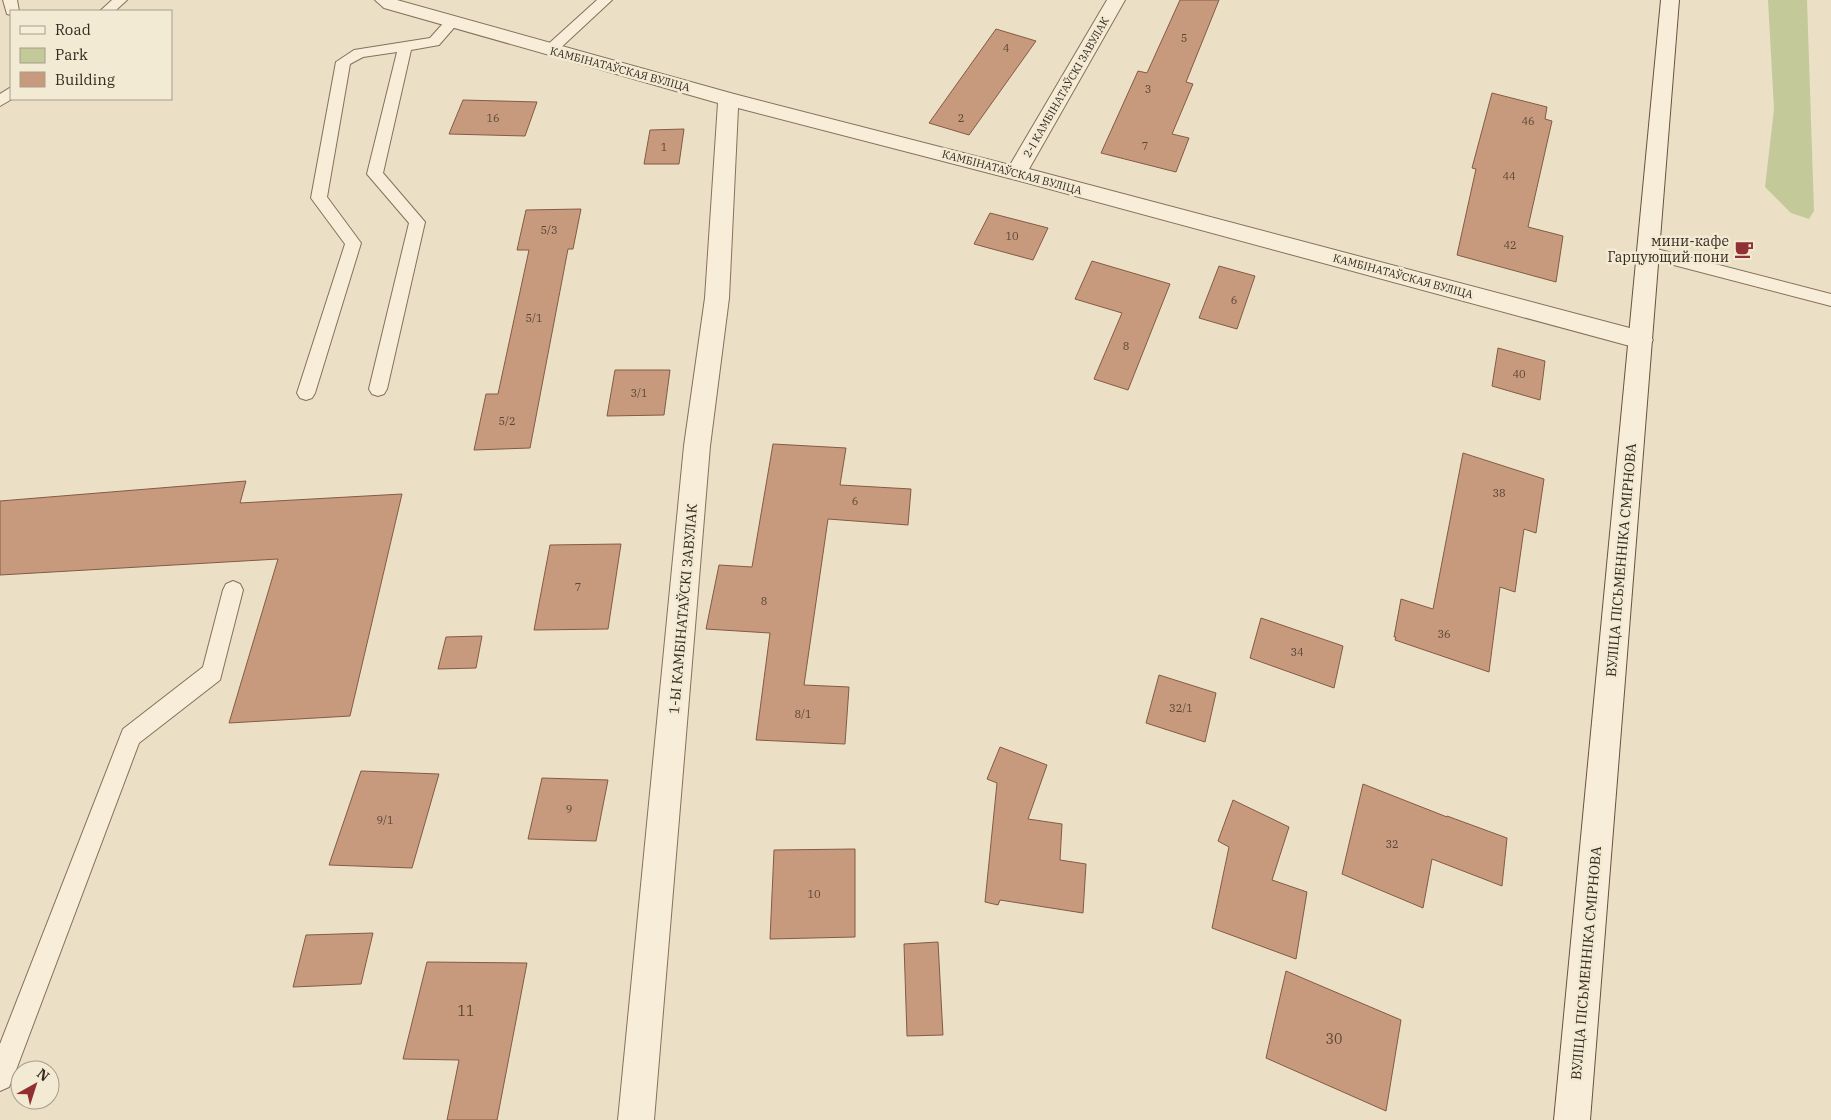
<svg xmlns="http://www.w3.org/2000/svg" width="1831" height="1120" font-family="'IBM Plex Serif',serif">
  <style>
    .green { fill: #c4c999 }
    .building { fill: #c79a7d; stroke: #835b43 }
    .lines { fill: none; stroke-linecap: round; stroke-linejoin: round }
    .lane-casing { stroke: #85715c; stroke-width: 2 }
    .street-casing { stroke: #85715c; stroke-width: 2 }
    .secondary-casing { stroke: #67523f; stroke-width: 2 }
    .lane { fill: #f7edd8; fill-rule: evenodd }
    .street { fill: #f7edd8; fill-rule: evenodd }
    .secondary { fill: #f7edd8; fill-rule: evenodd }
    .labels { text-anchor: middle; dominant-baseline: central; stroke-width: 5; stroke-linejoin: round; paint-order: stroke }
    .number-label { font-size: 11px; fill: #5a4636 }
    .far-street-label { font-size: 11px; fill: #362a1f; stroke: #f3ead4 }
    .poi-label { font-size: 14px; fill: #362a1f; stroke: #f3ead4; text-anchor: end }
    .street-label { font-size: 14px; fill: #362a1f; stroke: #f3ead4 }
    .near-number-label { font-size: 14px; fill: #5a4636 }
  </style>
  <rect width="100%" height="100%" fill="#ebdfc5"/>
  <path class="green" d="M 1768,0 L 1807,0 L 1814,211 L 1809,219 L 1791,213 L 1765,187 L 1774,109 Z"/>
  <g class="building">
    <path d="M 1180,0 L 1219,0 L 1186,82 L 1193,84 L 1172,134 L 1189,138 L 1176,172 L 1101,153 L 1138,71 L 1147,73 Z"/>
    <path d="M 996,29 L 1036,41 L 969,135 L 929,123 Z"/>
    <path d="M 1492,93 L 1547,107 L 1545,119 L 1552,121 L 1528,227 L 1563,236 L 1556,282 L 1457,255 L 1476,169 L 1472,168 Z"/>
    <path d="M 463,100 L 537,102 L 525,136 L 449,134 Z"/>
    <path d="M 684,129 L 679,164 L 644,164 L 650,130 Z"/>
    <path d="M 581,209 L 573,249 L 568,249 L 530,448 L 474,450 L 486,394 L 498,394 L 529,250 L 517,250 L 526,210 Z"/>
    <path d="M 990,213 L 1048,228 L 1033,260 L 974,244 Z"/>
    <path d="M 1092,261 L 1170,284 L 1128,390 L 1094,379 L 1122,313 L 1075,299 Z"/>
    <path d="M 1219,266 L 1255,276 L 1237,329 L 1199,318 Z"/>
    <path d="M 1498,348 L 1545,361 L 1540,400 L 1492,386 Z"/>
    <path d="M 615,370 L 670,370 L 664,415 L 607,416 Z"/>
    <path d="M 773,444 L 846,448 L 840,485 L 911,489 L 908,525 L 828,519 L 804,685 L 849,687 L 845,744 L 756,740 L 770,633 L 706,629 L 719,565 L 752,567 Z"/>
    <path d="M 1463,453 L 1544,479 L 1536,533 L 1524,529 L 1515,592 L 1500,587 L 1489,672 L 1395,640 L 1396,637 L 1394,637 L 1401,599 L 1433,609 Z"/>
    <path d="M 246,481 L 240,503 L 402,494 L 350,716 L 229,723 L 278,559 L 0,575 L 0,501 Z"/>
    <path d="M 621,544 L 608,629 L 534,630 L 550,545 Z"/>
    <path d="M 1261,618 L 1343,646 L 1334,688 L 1250,658 Z"/>
    <path d="M 482,636 L 476,668 L 438,669 L 446,637 Z"/>
    <path d="M 1159,675 L 1216,693 L 1205,742 L 1146,723 Z"/>
    <path d="M 1000,747 L 1047,765 L 1028,819 L 1062,824 L 1060,860 L 1086,864 L 1083,913 L 1000,900 L 998,905 L 985,902 L 997,783 L 987,779 Z"/>
    <path d="M 361,771 L 439,774 L 412,868 L 329,865 Z"/>
    <path d="M 542,778 L 608,780 L 596,841 L 528,839 Z"/>
    <path d="M 1363,784 L 1447,817 L 1447,816 L 1507,838 L 1502,886 L 1432,859 L 1423,908 L 1342,874 Z"/>
    <path d="M 1233,800 L 1289,827 L 1272,880 L 1307,892 L 1296,959 L 1212,928 L 1229,847 L 1218,841 Z"/>
    <path d="M 855,849 L 855,937 L 770,939 L 774,850 Z"/>
    <path d="M 373,933 L 361,984 L 293,987 L 306,935 Z"/>
    <path d="M 938,942 L 943,1035 L 907,1036 L 904,944 Z"/>
    <path d="M 427,962 L 527,963 L 497,1120 L 447,1120 L 459,1060 L 403,1059 Z"/>
    <path d="M 1286,971 L 1401,1020 L 1386,1111 L 1266,1058 Z"/>
  </g>
  <g class="lines">
    <g class="lane-casing">
      <g id="lane">
        <path d="M 3,0 L 17,0 L 19,11 L 11,11 L 11,15 L 7,14 Z"/>
        <path d="M 112,0 L 127,0 L 115,11 L 100,11 Z"/>
        <path d="M 597,0 L 612,0 L 555,53 L 545,53 L 543,50 L 545,47 Z"/>
        <path d="M 452,18 L 459,22 L 439,45 L 411,50 L 383,173 L 425,222 L 387,389 L 384,394 L 378,396 L 372,394 L 369,389 L 409,223 L 367,174 L 397,52 L 363,57 L 350,64 L 327,197 L 361,243 L 315,393 L 312,398 L 306,400 L 300,398 L 297,393 L 345,244 L 311,198 L 336,62 L 354,50 L 430,38 L 447,19 Z"/>
        <path d="M 11,87 L 12,99 L 0,106 L 0,94 Z"/>
        <path d="M 1649,247 L 1831,294 L 1831,306 L 1643,257 L 1641,253 L 1643,249 Z"/>
        <path d="M 233,581 L 240,584 L 243,590 L 220,680 L 139,743 L 13,1078 L 9,1087 L 0,1091 L 0,1044 L 123,729 L 203,667 L 223,590 L 226,584 Z"/>
      </g>
    </g>
    <g class="street-casing">
      <path id="street" d="M 375,0 L 397,0 L 734,94 L 1010,165 L 1107,0 L 1125,0 L 1029,169 L 1641,331 L 1649,334 L 1653,340 L 1649,346 L 1641,349 L 1016,180 L 738,108 L 729,298 L 710,446 L 654,1120 L 618,1120 L 684,446 L 705,298 L 718,103 L 384,8 Z"/>
    </g>
    <g class="secondary-casing">
      <path id="secondary" d="M 1661,0 L 1679,0 L 1590,1120 L 1554,1120 Z"/>
    </g>
    <use href="#lane" class="lane"/>
    <use href="#street" class="street"/>
    <use href="#secondary" class="secondary"/>
  </g>
  <defs>
    <g id="cafe-bare" transform="scale(1.5)"><path d="M-5.5-4.5H6V0H3Q3 3.5 0 3.5H-2.5Q-5.5 3.5-5.5 0ZM3-3.2v2h1.7v-2ZM-6 4.5H4V6H-6Z" fill="#903033" stroke="#f3ead4" stroke-width="2.5" paint-order="stroke"/></g>
  </defs>
  <g fill-rule="evenodd">
    <use href="#cafe-bare" x="1744" y="249"/>
  </g>
  <g class="labels">
    <g class="number-label">
      <text x="1184" y="38">5</text>
      <text x="1006" y="48">4</text>
      <text x="1148" y="89">3</text>
      <text x="493" y="118">16</text>
      <text x="961" y="118">2</text>
      <text x="1528" y="121">46</text>
      <text x="1145" y="146">7</text>
      <text x="664" y="147">1</text>
      <text x="1509" y="176">44</text>
      <text x="549" y="230">5/3</text>
      <text x="1012" y="236">10</text>
      <text x="1510" y="245">42</text>
      <text x="1234" y="300">6</text>
      <text x="534" y="318">5/1</text>
      <text x="1126" y="346">8</text>
      <text x="1519" y="374">40</text>
      <text x="639" y="393">3/1</text>
      <text x="507" y="421">5/2</text>
      <text x="1499" y="493">38</text>
      <text x="855" y="501">6</text>
      <text x="578" y="587">7</text>
      <text x="764" y="601">8</text>
      <text x="1444" y="634">36</text>
      <text x="1297" y="652">34</text>
      <text x="1181" y="708">32/1</text>
      <text x="803" y="714">8/1</text>
      <text x="569" y="809">9</text>
      <text x="385" y="820">9/1</text>
      <text x="1392" y="844">32</text>
      <text x="814" y="894">10</text>
    </g>
    <g class="far-street-label">
      <text transform="translate(620 69) rotate(15)">КАМБІНАТАЎСКАЯ ВУЛІЦА</text>
      <text transform="translate(1066 87) rotate(-60)">2-І КАМБІНАТАЎСКІ ЗАВУЛАК</text>
      <text transform="translate(1012 172) rotate(15)">КАМБІНАТАЎСКАЯ ВУЛІЦА</text>
      <text transform="translate(1403 276) rotate(15)">КАМБІНАТАЎСКАЯ ВУЛІЦА</text>
    </g>
    <g class="poi-label">
      <text x="1729" y="241">мини-кафе<tspan x="1729" dy="16">Гарцующий пони</tspan></text>
    </g>
    <g class="street-label">
      <text transform="translate(1621 560) rotate(-85)">ВУЛІЦА ПІСЬМЕННІКА СМІРНОВА</text>
      <text transform="translate(683 609) rotate(-85)">1-Ы КАМБІНАТАЎСКІ ЗАВУЛАК</text>
      <text transform="translate(1586 963) rotate(-85)">ВУЛІЦА ПІСЬМЕННІКА СМІРНОВА</text>
    </g>
    <g class="near-number-label">
      <text x="466" y="1011">11</text>
      <text x="1334" y="1039">30</text>
    </g>
  </g>
  <rect x="10" y="10" width="162" height="90" fill="#f3ead4" stroke="#a79d8c"/>
  <rect x="20" y="26" width="25" height="8" fill="#f7edd8" stroke="#a79d8c"/>
  <text x="55" y="35" font-size="15" fill="#362a1f">Road</text>
  <rect x="20" y="48" width="25" height="15" fill="#c4c999" stroke="#a79d8c"/>
  <text x="55" y="60" font-size="15" fill="#362a1f">Park</text>
  <rect x="20" y="72" width="25" height="15" fill="#c79a7d" stroke="#a79d8c"/>
  <text x="55" y="85" font-size="15" fill="#362a1f">Building</text>
  <g transform="translate(35 1085) rotate(39)"><circle r="24" fill="#f3ead4" stroke="#a79d8c"/>
  <path d="M0-4L9 19L0 12L-9 19Z" fill="#903033"/>
  <text y="-8" font-size="14" font-weight="bold" text-anchor="middle" fill="#362a1f">N</text>
  </g>
</svg>
